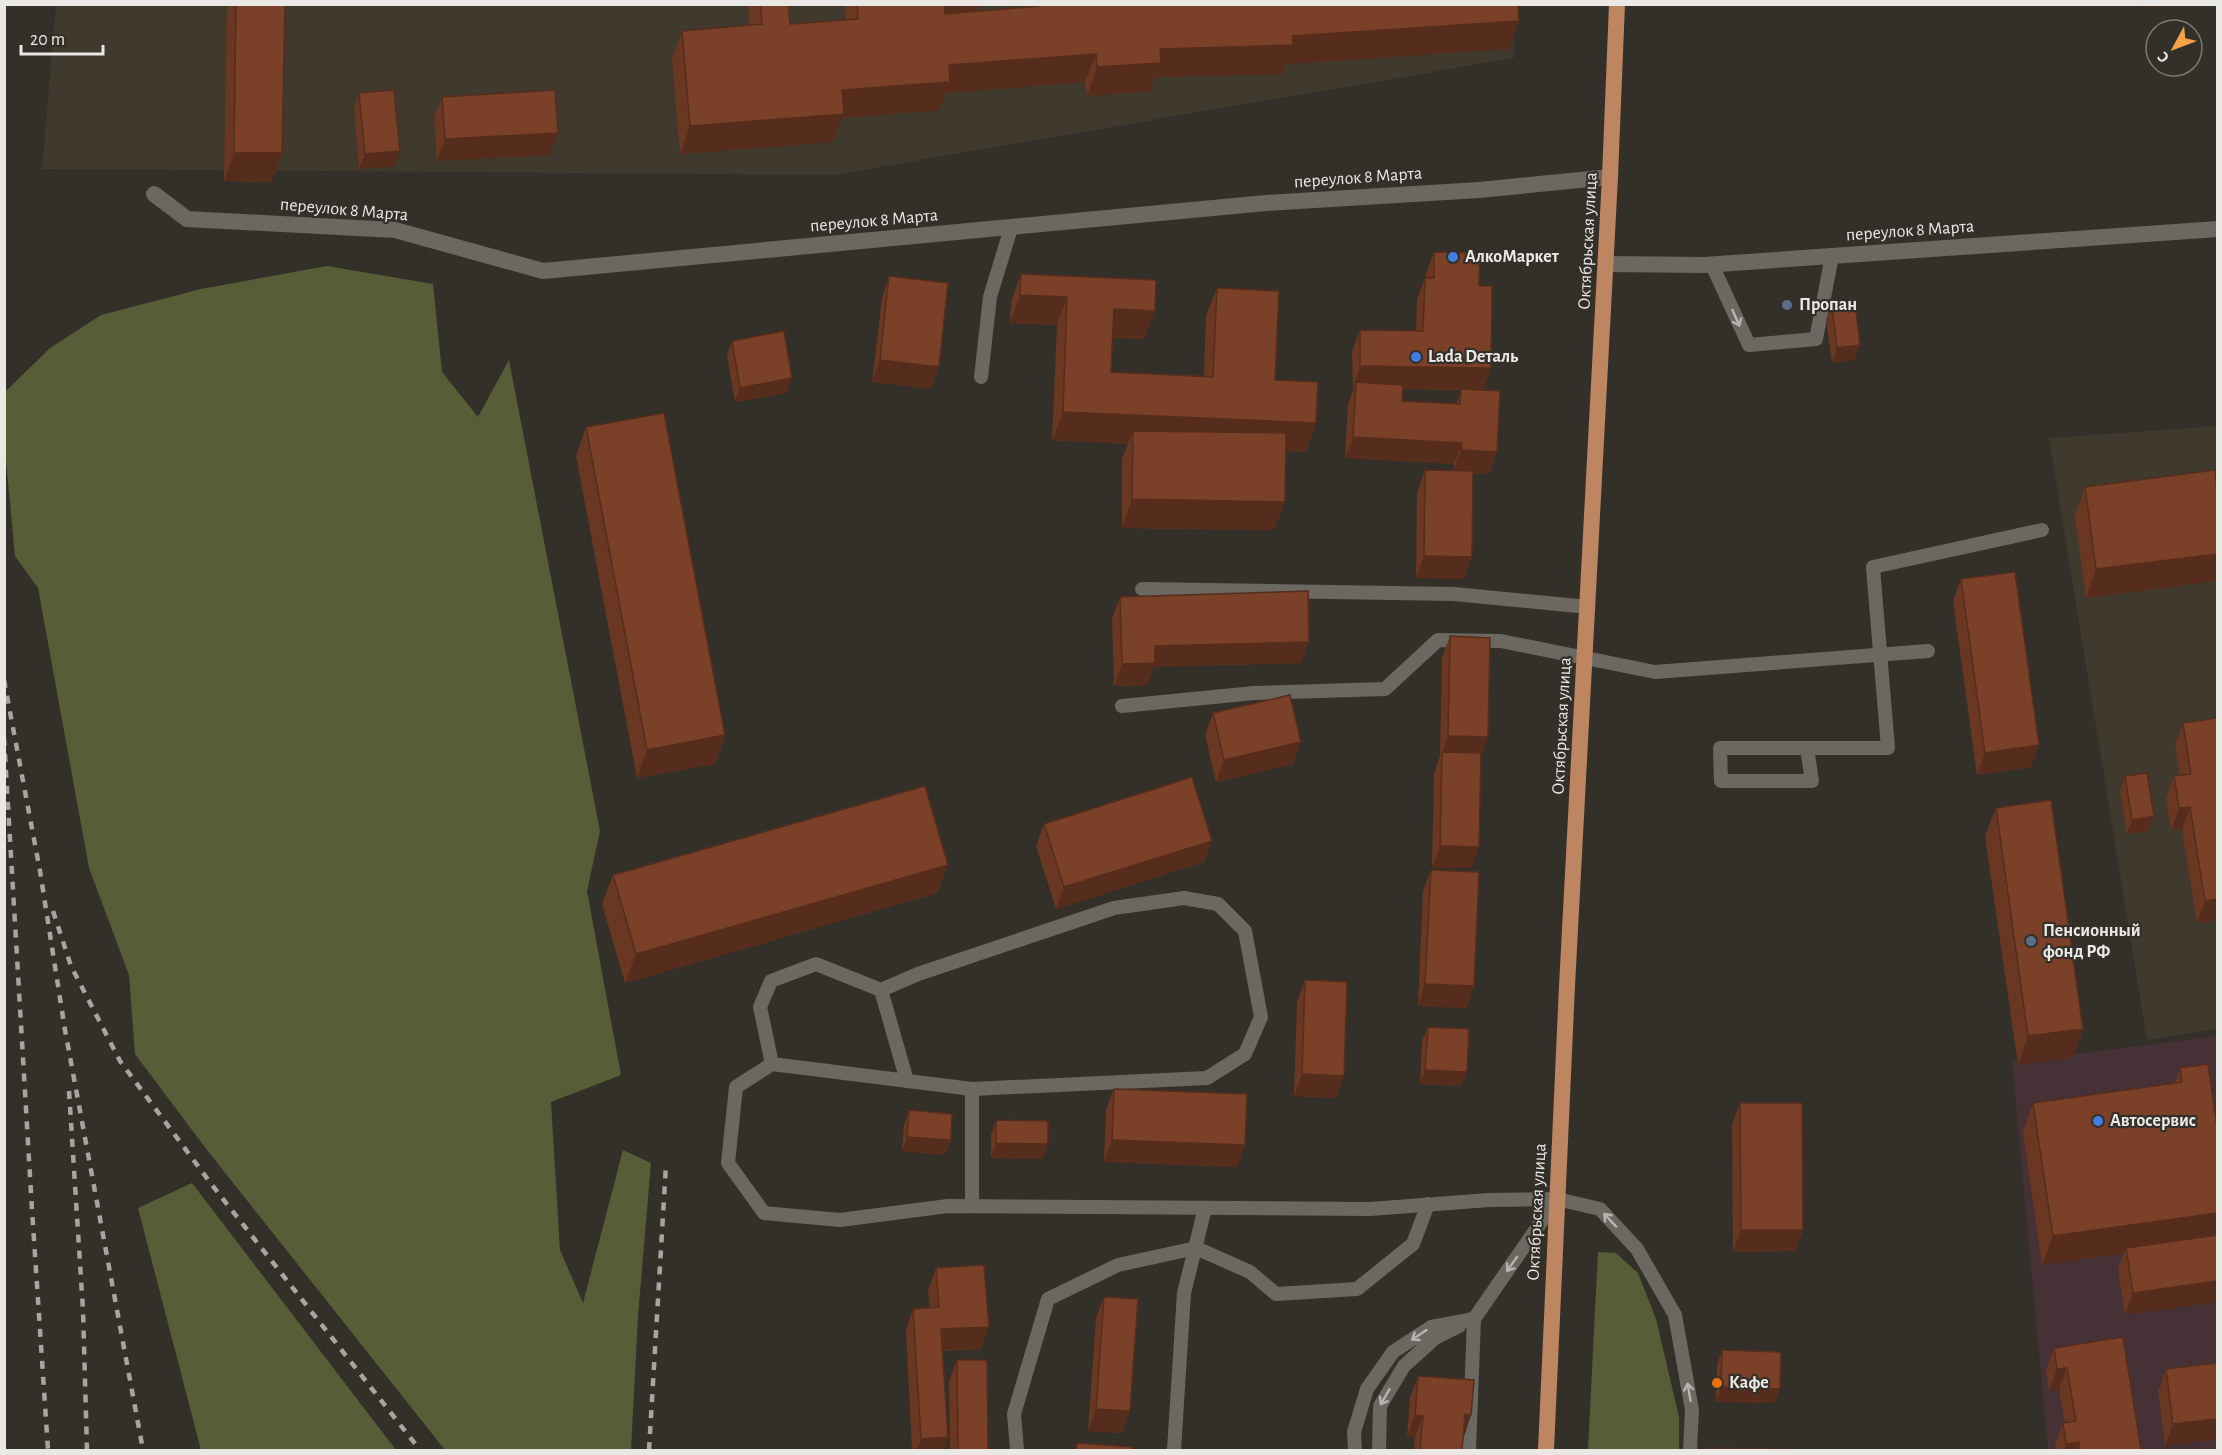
<svg xmlns="http://www.w3.org/2000/svg" width="2222" height="1455" font-family="'Alegreya Sans',sans-serif">
  <style>
    .commercial { fill: #453136 }
    .built { fill: #3f392e }
    .green { fill: #575d36 }
    .lines { fill: none; stroke-linecap: round; stroke-linejoin: round }
    .service { stroke: #6b6862; stroke-width: 14 }
    .minor { stroke: #6b6862; stroke-width: 16 }
    .primary { stroke: #bd8560; stroke-width: 16 }
    .rail { stroke: #a7a5a0; stroke-width: 4.5; stroke-dasharray: 8 8; stroke-linecap: butt }
    .wall { fill: #6a3722; fill-rule: evenodd }
    .shaded-wall { fill: #562d1c }
    .building { fill: #7b4028; stroke: #562d1c; stroke-width: 1.5 }
    .oneway { stroke: #b7b5b0 }
    .shop-dot { fill: #3f7fe0; stroke: #33302a; stroke-width: 2 }
    .service-dot { fill: #5c6f8a; stroke: #33302a; stroke-width: 2 }
    .food-dot { fill: #e8710a; stroke: #33302a; stroke-width: 2 }
    .labels { text-anchor: middle; dominant-baseline: central; stroke-width: 4.5; stroke-linejoin: round; paint-order: stroke }
    .street-label { font-size: 18px; fill: #eae8e4; stroke: #33302a }
    .poi-label { font-size: 18px; font-weight: bold; fill: #eae8e4; stroke: #33302a; text-anchor: start }
  </style>
  <rect width="100%" height="100%" fill="#33302a"/>
  <path class="commercial" d="M 2217,1036 L 2217,1450 L 2048,1450 L 2012,1062 Z"/>
  <g class="built">
    <path d="M 56,5 L 1513,5 L 1514,58 L 833,175 L 42,169 Z"/>
    <path d="M 2217,426 L 2217,1029 L 2147,1040 L 2049,438 Z"/>
  </g>
  <g class="green">
    <path d="M 327,266 L 433,284 L 442,372 L 478,417 L 509,360 L 600,831 L 587,891 L 621,1075 L 551,1102 L 560,1250 L 583,1303 L 623,1150 L 651,1163 L 638,1316 L 631,1450 L 445,1450 L 207,1150 L 135,1054 L 129,975 L 89,868 L 38,588 L 15,556 L 5,450 L 5,392 L 50,348 L 101,315 L 201,289 Z"/>
    <path d="M 192,1183 L 396,1450 L 201,1450 L 138,1208 Z"/>
    <path d="M 1598,1252 L 1616,1253 L 1638,1273 L 1656,1319 L 1679,1417 L 1679,1450 L 1588,1450 Z"/>
  </g>
  <g class="lines">
    <g class="service">
      <path d="M 1712,265 L 1749,345 L 1816,339 L 1832,256"/>
      <path d="M 981,377 L 990,297 L 1011,228"/>
      <path d="M 1142,589 L 1454,594 L 1588,607"/>
      <path d="M 1122,706 L 1254,693 L 1385,689 L 1438,640 L 1501,641 L 1655,672 L 1928,651"/>
      <path d="M 1807,748 L 1812,781 L 1721,781 L 1720,748 L 1888,748 L 1873,567 L 2042,530"/>
      <path d="M 881,990 L 907,1081"/>
      <path d="M 772,1064 L 760,1007 L 771,981 L 816,964 L 881,990 L 918,974 L 1114,908 L 1184,898 L 1218,904 L 1245,931 L 1261,1017 L 1245,1054 L 1207,1078 L 972,1089 L 772,1064 L 736,1087 L 728,1163 L 764,1213 L 840,1220 L 948,1206 L 1370,1209 L 1489,1200 L 1557,1199 L 1600,1209 L 1637,1249 L 1675,1315 L 1692,1410 L 1690,1450"/>
      <path d="M 972,1206 L 972,1089"/>
      <path d="M 1017,1450 L 1014,1414 L 1048,1299 L 1118,1265 L 1196,1248 L 1250,1272 L 1276,1294 L 1357,1289 L 1413,1244 L 1428,1204"/>
      <path d="M 1174,1450 L 1184,1293 L 1205,1208"/>
      <path d="M 1355,1450 L 1354,1432 L 1367,1389 L 1393,1352 L 1431,1327 L 1474,1319"/>
      <path d="M 1379,1450 L 1380,1406 L 1404,1366 L 1435,1338 L 1459,1326"/>
      <path d="M 1469,1450 L 1474,1319 L 1557,1199"/>
    </g>
    <g class="minor">
      <path d="M 154,194 L 187,219 L 395,230 L 543,271 L 1266,203 L 1479,190 L 1610,177"/>
      <path d="M 1606,264 L 1704,265 L 2218,229"/>
    </g>
    <path class="primary" d="M 1546,1450 L 1567,986 L 1610,177 L 1617,4"/>
    <g class="rail">
      <path d="M 4,680 L 40,871 L 65,1030 L 143,1450"/>
      <path d="M 4,738 L 32,1210 L 48,1450"/>
      <path d="M 53,911 L 71,966 L 120,1061 L 212,1185 L 420,1450"/>
      <path d="M 69,1091 L 83,1310 L 87,1450"/>
      <path d="M 649,1450 L 666,1165"/>
    </g>
  </g>
  <g class="wall">
    <path d="M 227,4 L 285,4 L 272,182 L 224,181 Z"/>
    <path d="M 748,4 L 788,4 L 790,24 L 846,20 L 845,4 L 981,4 L 979,11 L 1035,7 L 1036,4 L 1518,4 L 1509,49 L 1286,64 L 1282,74 L 1155,77 L 1150,91 L 1087,96 L 1085,82 L 946,93 L 939,110 L 842,118 L 833,142 L 680,154 L 672,59 L 682,31 L 749,25 Z"/>
    <path d="M 359,93 L 394,166 L 359,169 L 354,108 Z"/>
    <path d="M 442,97 L 550,155 L 437,161 L 434,118 Z"/>
    <path d="M 1434,252 L 1479,286 L 1491,368 L 1483,390 L 1497,452 L 1489,474 L 1473,473 L 1464,579 L 1416,578 L 1417,492 L 1425,470 L 1454,471 L 1454,464 L 1345,458 L 1348,404 L 1354,388 L 1353,388 L 1352,352 L 1360,330 L 1416,331 L 1417,299 L 1425,278 L 1426,278 L 1426,274 ZM 1403,389 L 1461,390 L 1456,404 L 1402,401 Z"/>
    <path d="M 1021,274 L 1144,339 L 1113,338 L 1111,372 L 1204,376 L 1206,316 L 1217,288 L 1275,380 L 1316,423 L 1306,452 L 1286,451 L 1274,530 L 1122,528 L 1122,459 L 1128,444 L 1052,440 L 1057,325 L 1010,323 L 1011,302 Z"/>
    <path d="M 889,276 L 931,389 L 872,382 L 882,298 Z"/>
    <path d="M 1832,305 L 1855,360 L 1832,363 L 1826,319 Z"/>
    <path d="M 732,341 L 787,393 L 735,402 L 727,355 Z"/>
    <path d="M 586,427 L 725,735 L 715,764 L 637,778 L 576,456 Z"/>
    <path d="M 2085,487 L 2215,581 L 2086,598 L 2075,516 Z"/>
    <path d="M 1961,579 L 2039,745 L 2031,767 L 1977,775 L 1953,601 Z"/>
    <path d="M 1120,597 L 1301,663 L 1154,667 L 1147,685 L 1114,686 L 1112,619 Z"/>
    <path d="M 1450,636 L 1471,868 L 1432,868 L 1434,774 L 1440,756 L 1442,658 Z"/>
    <path d="M 1213,713 L 1293,764 L 1216,782 L 1205,735 Z"/>
    <path d="M 2217,718 L 2217,920 L 2197,923 L 2182,829 L 2171,830 L 2166,798 L 2174,776 L 2180,776 L 2175,745 L 2183,723 Z"/>
    <path d="M 2125,776 L 2149,831 L 2127,834 L 2120,791 Z"/>
    <path d="M 1996,808 L 2083,1029 L 2073,1057 L 2018,1065 L 1985,836 Z"/>
    <path d="M 1044,824 L 1204,862 L 1056,909 L 1036,846 Z"/>
    <path d="M 948,865 L 937,893 L 625,983 L 602,904 L 613,875 Z"/>
    <path d="M 1431,870 L 1474,986 L 1466,1008 L 1418,1006 L 1423,891 Z"/>
    <path d="M 1305,980 L 1344,1076 L 1336,1098 L 1294,1096 L 1297,1002 Z"/>
    <path d="M 1428,1027 L 1467,1072 L 1461,1086 L 1420,1084 L 1422,1041 Z"/>
    <path d="M 2180,1068 L 2217,1127 L 2125,1315 L 2118,1269 L 2124,1253 L 2042,1265 L 2023,1132 L 2033,1103 L 2175,1083 Z"/>
    <path d="M 1114,1089 L 1245,1145 L 1237,1167 L 1104,1162 L 1106,1110 Z"/>
    <path d="M 1740,1103 L 1803,1230 L 1795,1251 L 1733,1252 L 1732,1125 Z"/>
    <path d="M 909,1110 L 951,1140 L 945,1155 L 902,1151 L 904,1125 Z"/>
    <path d="M 996,1120 L 1043,1159 L 991,1158 L 991,1135 Z"/>
    <path d="M 936,1268 L 981,1349 L 943,1351 L 948,1437 L 943,1450 L 912,1450 L 906,1330 L 913,1309 L 930,1308 L 928,1290 Z"/>
    <path d="M 1104,1297 L 1130,1411 L 1122,1433 L 1088,1431 L 1096,1318 Z"/>
    <path d="M 2054,1348 L 2141,1450 L 2056,1450 L 2055,1445 L 2063,1423 L 2065,1423 L 2059,1389 L 2049,1391 L 2046,1370 Z"/>
    <path d="M 1722,1350 L 1774,1403 L 1716,1402 L 1717,1365 Z"/>
    <path d="M 957,1360 L 988,1450 L 950,1450 L 949,1381 Z"/>
    <path d="M 2217,1363 L 2165,1446 L 2158,1391 L 2166,1369 Z"/>
    <path d="M 1418,1376 L 1471,1415 L 1463,1437 L 1462,1450 L 1414,1450 L 1415,1437 L 1407,1437 L 1410,1398 Z"/>
  </g>
  <g class="shaded-wall">
    <path d="M 953,4 L 981,4 L 972,31 L 933,34 L 944,5 Z"/>
    <path d="M 2143,4 L 2192,4 L 2142,7 Z"/>
    <path d="M 1519,21 L 1509,49 L 1286,64 L 1282,74 L 1155,77 L 1150,91 L 1087,96 L 1097,67 L 1160,49 L 1293,36 Z"/>
    <path d="M 1096,54 L 1085,82 L 946,93 L 939,110 L 842,118 L 833,142 L 680,154 L 690,126 L 949,65 Z"/>
    <path d="M 558,133 L 550,155 L 437,161 L 445,139 Z"/>
    <path d="M 400,151 L 394,166 L 359,169 L 365,154 Z"/>
    <path d="M 234,153 L 282,153 L 272,182 L 224,181 Z"/>
    <path d="M 1020,295 L 1067,297 L 1057,325 L 1010,323 Z"/>
    <path d="M 1114,309 L 1155,311 L 1144,339 L 1104,337 Z"/>
    <path d="M 1860,345 L 1855,360 L 1832,363 L 1837,348 Z"/>
    <path d="M 880,360 L 939,367 L 931,389 L 872,382 Z"/>
    <path d="M 1360,366 L 1491,368 L 1483,390 L 1356,388 L 1356,382 L 1354,388 L 1353,388 Z"/>
    <path d="M 792,378 L 787,393 L 735,402 L 740,388 Z"/>
    <path d="M 1063,412 L 1316,423 L 1306,452 L 1133,444 L 1133,431 L 1128,444 L 1052,440 Z"/>
    <path d="M 1353,437 L 1462,443 L 1454,464 L 1345,458 Z"/>
    <path d="M 1461,450 L 1497,452 L 1489,474 L 1453,472 Z"/>
    <path d="M 1132,499 L 1285,502 L 1274,530 L 1122,528 Z"/>
    <path d="M 2217,554 L 2217,575 L 2215,581 L 2086,598 L 2096,569 Z"/>
    <path d="M 1424,556 L 1472,557 L 1464,579 L 1416,578 Z"/>
    <path d="M 1309,642 L 1301,663 L 1154,667 L 1147,685 L 1114,686 L 1122,664 L 1155,646 Z"/>
    <path d="M 725,735 L 715,764 L 637,778 L 647,750 Z"/>
    <path d="M 1448,736 L 1488,737 L 1480,759 L 1442,753 Z"/>
    <path d="M 1301,742 L 1293,764 L 1216,782 L 1224,760 Z"/>
    <path d="M 2039,745 L 2031,767 L 1977,775 L 1985,753 Z"/>
    <path d="M 2190,807 L 2182,829 L 2171,830 L 2179,808 Z"/>
    <path d="M 2154,816 L 2149,831 L 2127,834 L 2132,820 Z"/>
    <path d="M 1212,841 L 1204,862 L 1056,909 L 1064,887 Z"/>
    <path d="M 1440,846 L 1479,847 L 1471,868 L 1432,868 Z"/>
    <path d="M 948,865 L 937,893 L 625,983 L 636,954 Z"/>
    <path d="M 2217,899 L 2217,920 L 2197,923 L 2205,901 Z"/>
    <path d="M 1425,984 L 1474,986 L 1466,1008 L 1418,1006 Z"/>
    <path d="M 2083,1029 L 2073,1057 L 2018,1065 L 2028,1036 Z"/>
    <path d="M 1425,1070 L 1467,1072 L 1461,1086 L 1420,1084 Z"/>
    <path d="M 1302,1074 L 1344,1076 L 1336,1098 L 1294,1096 Z"/>
    <path d="M 907,1137 L 951,1140 L 945,1155 L 902,1151 Z"/>
    <path d="M 1112,1140 L 1245,1145 L 1237,1167 L 1104,1162 Z"/>
    <path d="M 996,1143 L 1048,1144 L 1043,1159 L 991,1158 Z"/>
    <path d="M 2217,1213 L 2217,1240 L 2126,1248 L 2124,1253 L 2042,1265 L 2053,1236 Z"/>
    <path d="M 1741,1230 L 1803,1230 L 1795,1251 L 1733,1252 Z"/>
    <path d="M 2217,1281 L 2217,1302 L 2125,1315 L 2133,1293 Z"/>
    <path d="M 989,1327 L 981,1349 L 933,1351 L 941,1329 Z"/>
    <path d="M 2067,1368 L 2059,1389 L 2049,1391 L 2057,1369 Z"/>
    <path d="M 1721,1387 L 1780,1389 L 1774,1403 L 1716,1402 Z"/>
    <path d="M 1096,1409 L 1130,1411 L 1122,1433 L 1088,1431 Z"/>
    <path d="M 1465,1414 L 1471,1415 L 1464,1437 L 1457,1436 Z"/>
    <path d="M 1415,1415 L 1423,1416 L 1415,1437 L 1407,1437 Z"/>
    <path d="M 2217,1419 L 2217,1439 L 2165,1446 L 2173,1424 Z"/>
    <path d="M 948,1437 L 943,1450 L 917,1450 L 921,1439 Z"/>
    <path d="M 2079,1442 L 2076,1450 L 2064,1450 L 2066,1444 Z"/>
  </g>
  <g class="building">
    <path d="M 236,4 L 285,4 L 282,153 L 234,153 Z"/>
    <path d="M 760,4 L 788,4 L 790,24 L 858,19 L 857,4 L 953,4 L 944,5 L 945,14 L 1039,6 L 1039,4 L 1518,4 L 1519,21 L 1293,36 L 1293,45 L 1160,49 L 1161,63 L 1097,67 L 1096,54 L 949,65 L 950,82 L 842,90 L 844,114 L 690,126 L 682,31 L 762,24 Z"/>
    <path d="M 394,90 L 400,151 L 365,154 L 359,93 Z"/>
    <path d="M 555,90 L 558,133 L 445,139 L 442,97 Z"/>
    <path d="M 1434,252 L 1480,253 L 1479,286 L 1492,286 L 1491,368 L 1360,366 L 1360,330 L 1423,331 L 1425,278 L 1434,278 Z"/>
    <path d="M 1021,274 L 1156,280 L 1155,311 L 1114,309 L 1111,372 L 1213,377 L 1217,288 L 1279,291 L 1275,380 L 1318,382 L 1316,423 L 1063,412 L 1067,297 L 1020,295 Z"/>
    <path d="M 889,276 L 948,283 L 939,367 L 880,360 Z"/>
    <path d="M 1855,302 L 1860,345 L 1837,348 L 1832,305 Z"/>
    <path d="M 784,331 L 792,378 L 740,388 L 732,341 Z"/>
    <path d="M 1356,382 L 1403,385 L 1402,401 L 1460,404 L 1461,389 L 1500,391 L 1497,452 L 1461,450 L 1462,443 L 1353,437 Z"/>
    <path d="M 664,413 L 725,735 L 647,750 L 586,427 Z"/>
    <path d="M 1133,431 L 1286,433 L 1285,502 L 1132,499 Z"/>
    <path d="M 1425,470 L 1473,471 L 1472,557 L 1424,556 Z"/>
    <path d="M 2215,470 L 2217,491 L 2217,554 L 2096,569 L 2085,487 Z"/>
    <path d="M 2015,572 L 2039,745 L 1985,753 L 1961,579 Z"/>
    <path d="M 1308,591 L 1309,642 L 1155,646 L 1155,663 L 1122,664 L 1120,597 Z"/>
    <path d="M 1450,636 L 1490,638 L 1488,737 L 1448,736 Z"/>
    <path d="M 1290,695 L 1301,742 L 1224,760 L 1213,713 Z"/>
    <path d="M 2217,718 L 2217,899 L 2205,901 L 2190,807 L 2179,808 L 2174,776 L 2191,774 L 2183,723 Z"/>
    <path d="M 1442,752 L 1481,753 L 1479,847 L 1440,846 Z"/>
    <path d="M 2147,773 L 2154,816 L 2132,820 L 2125,776 Z"/>
    <path d="M 1192,777 L 1212,841 L 1064,887 L 1044,824 Z"/>
    <path d="M 925,786 L 948,865 L 636,954 L 613,875 Z"/>
    <path d="M 2051,800 L 2083,1029 L 2028,1036 L 1996,808 Z"/>
    <path d="M 1431,870 L 1479,872 L 1474,986 L 1425,984 Z"/>
    <path d="M 1305,980 L 1347,982 L 1344,1076 L 1302,1074 Z"/>
    <path d="M 1428,1027 L 1469,1029 L 1467,1072 L 1425,1070 Z"/>
    <path d="M 2208,1064 L 2217,1127 L 2217,1213 L 2053,1236 L 2033,1103 L 2182,1082 L 2180,1068 Z"/>
    <path d="M 1114,1089 L 1247,1094 L 1245,1145 L 1112,1140 Z"/>
    <path d="M 1740,1103 L 1802,1103 L 1803,1230 L 1741,1230 Z"/>
    <path d="M 909,1110 L 952,1114 L 951,1140 L 907,1137 Z"/>
    <path d="M 996,1120 L 1048,1121 L 1048,1144 L 996,1143 Z"/>
    <path d="M 2217,1235 L 2217,1281 L 2133,1293 L 2126,1248 Z"/>
    <path d="M 984,1265 L 989,1327 L 941,1329 L 948,1437 L 921,1439 L 913,1309 L 939,1307 L 936,1268 Z"/>
    <path d="M 1104,1297 L 1138,1299 L 1130,1411 L 1096,1409 Z"/>
    <path d="M 2123,1337 L 2141,1450 L 2080,1450 L 2079,1442 L 2066,1444 L 2063,1423 L 2076,1421 L 2067,1368 L 2057,1369 L 2054,1348 Z"/>
    <path d="M 1722,1350 L 1781,1352 L 1780,1389 L 1721,1387 Z"/>
    <path d="M 957,1360 L 987,1360 L 988,1450 L 958,1450 Z"/>
    <path d="M 2217,1363 L 2217,1419 L 2173,1424 L 2166,1369 Z"/>
    <path d="M 1418,1376 L 1474,1380 L 1471,1415 L 1465,1414 L 1462,1450 L 1420,1450 L 1423,1416 L 1415,1415 Z"/>
    <path d="M 1077,1443 L 1132,1447 L 1132,1450 L 1076,1450 Z"/>
    <path d="M 1705,1448 L 1787,1449 L 1787,1450 L 1704,1450 Z"/>
  </g>
  <defs><path id="oneway-shaft" d="M-6 0H5M1.5-3L5.5 0L1.5 3" fill="none" stroke-width="1.6" stroke-linecap="round" stroke-linejoin="round" transform="scale(1.5)"/></defs>
  <g class="oneway">
    <use href="#oneway-shaft" transform="translate(1736 318) rotate(66)"/>
    <use href="#oneway-shaft" transform="translate(1610 1220) rotate(-133)"/>
    <use href="#oneway-shaft" transform="translate(1512 1264) rotate(125)"/>
    <use href="#oneway-shaft" transform="translate(1419 1335) rotate(146)"/>
    <use href="#oneway-shaft" transform="translate(1689 1392) rotate(-100)"/>
    <use href="#oneway-shaft" transform="translate(1385 1397) rotate(120)"/>
  </g>
  <g class="shop-dot">
    <circle cx="1453" cy="257" r="6"/>
    <circle cx="1416" cy="357" r="6"/>
    <circle cx="2098" cy="1121" r="6"/>
  </g>
  <g class="service-dot">
    <circle cx="1787" cy="305" r="6"/>
    <circle cx="2031" cy="941" r="6"/>
  </g>
  <circle class="food-dot" cx="1717" cy="1383" r="6"/>
  <g class="labels">
    <g class="street-label">
      <text transform="translate(1358 178) rotate(-4)">переулок 8 Марта</text>
      <text transform="translate(344 210) rotate(5)">переулок 8 Марта</text>
      <text transform="translate(874 221) rotate(-5)">переулок 8 Марта</text>
      <text transform="translate(1910 231) rotate(-4)">переулок 8 Марта</text>
      <text transform="translate(1588 241) rotate(-87)">Октябрьская улица</text>
      <text transform="translate(1562 726) rotate(-87)">Октябрьская улица</text>
      <text transform="translate(1537 1212) rotate(-87)">Октябрьская улица</text>
    </g>
    <g class="poi-label">
      <text x="1465" y="257">АлкоМаркет</text>
      <text x="1799" y="305">Пропан</text>
      <text x="1428" y="357">Lada Dеталь</text>
      <text x="2043" y="931">Пенсионный<tspan x="2043" dy="21">фонд РФ</tspan></text>
      <text x="2110" y="1121">Автосервис</text>
      <text x="1729" y="1383">Кафе</text>
    </g>
  </g>
  <rect width="2222" height="1455" fill="none" stroke="#eae8e4" stroke-width="12"/>
  <g transform="translate(2174 48) rotate(229)"><circle r="28" fill="#33302a" stroke="#7c7a74" stroke-width="1.5"/>
  <path d="M0-4.5L10 22L0 15L-10 22Z" fill="#f6a247"/>
  <text y="-9" font-size="16" font-weight="bold" text-anchor="middle" fill="#eae8e4">С</text>
  </g>
  <path d="M21 45v9h82v-9" fill="none" stroke="#eae8e4" stroke-width="3"/>
  <text x="30" y="45" font-size="18" fill="#eae8e4" stroke="#33302a" stroke-width="4.5" paint-order="stroke">20 m</text>
</svg>
